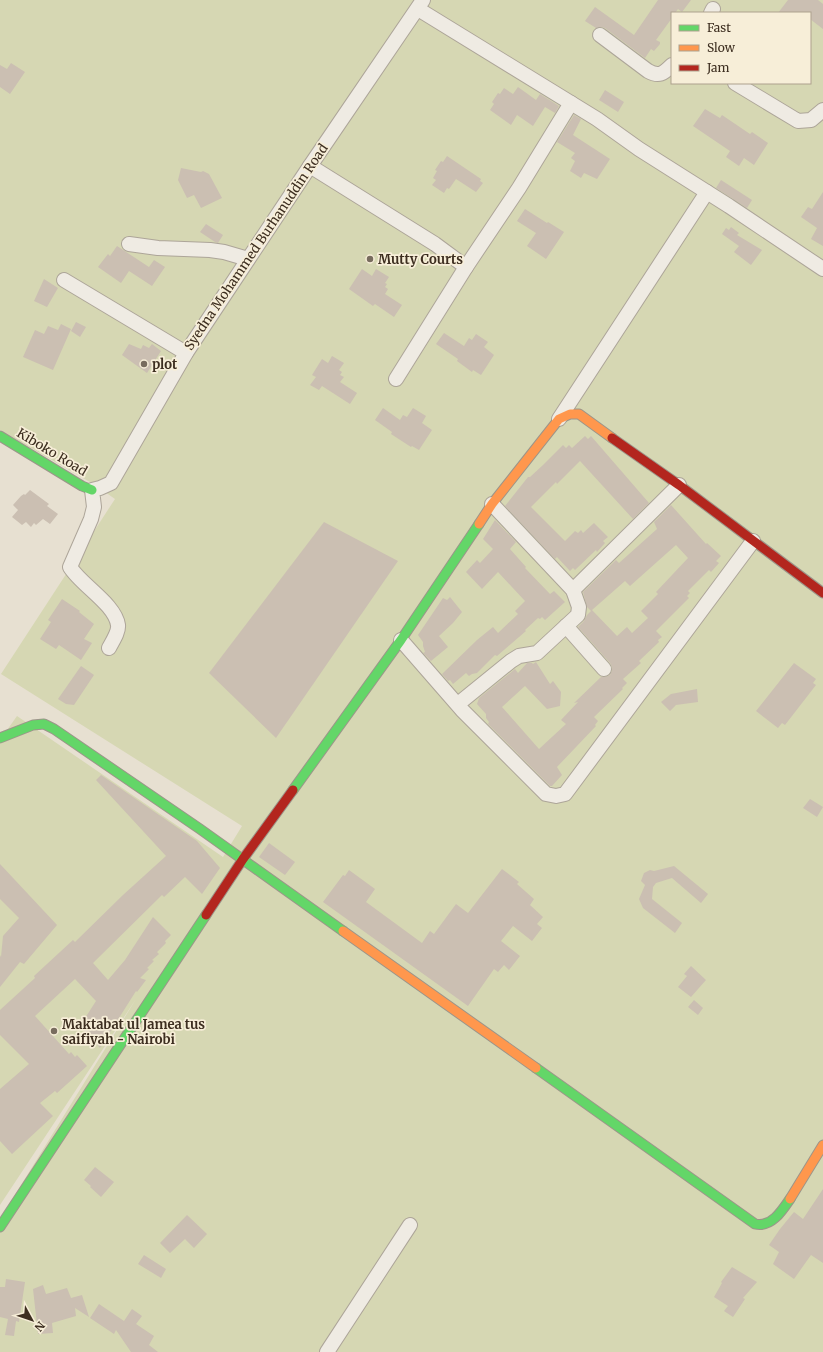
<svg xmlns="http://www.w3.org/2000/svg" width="823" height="1352" font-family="Merriweather,serif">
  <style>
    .green { fill: #d6d7b3; fill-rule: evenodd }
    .building { fill: #cbbfb2; fill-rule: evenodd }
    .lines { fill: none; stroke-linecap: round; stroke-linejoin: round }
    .street-casing { stroke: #ada599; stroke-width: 16 }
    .fast-casing { stroke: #9c958a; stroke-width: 11 }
    .slow-casing { stroke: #9c958a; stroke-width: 11 }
    .jam-casing { stroke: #9c958a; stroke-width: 11 }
    .street { stroke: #efebe3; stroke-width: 14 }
    .fast { stroke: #63d668; stroke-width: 9 }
    .slow { stroke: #ff974d; stroke-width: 9 }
    .jam { stroke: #b3261e; stroke-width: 9 }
    .poi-dot { fill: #786c5e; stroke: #f7eed8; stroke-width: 1.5 }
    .labels { text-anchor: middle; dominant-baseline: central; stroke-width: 3.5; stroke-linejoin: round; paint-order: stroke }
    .street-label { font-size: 13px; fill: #3d2e20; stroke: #f7eed8 }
    .poi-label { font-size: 13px; font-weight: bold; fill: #3d2e20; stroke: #f7eed8; text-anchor: start }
  </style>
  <rect width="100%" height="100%" fill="#e7e0d1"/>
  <path class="green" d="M 0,0 L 823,0 L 823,1352 L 0,1352 L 0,1219 L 136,999 L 0,1205 L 0,740 L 17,716 L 223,857 L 242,826 L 1,674 L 115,499 L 95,485 L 0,430 ZM 672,13 L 810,13 L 810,83 L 672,83 Z"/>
  <g class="building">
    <path d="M 658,0 L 691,0 L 682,12 L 678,9 L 675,13 L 672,13 L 672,18 L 656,40 L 660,42 L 660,44 L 654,51 L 651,49 L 645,58 L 605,28 L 601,27 L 596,28 L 585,21 L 595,7 L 634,35 Z"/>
    <path d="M 788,0 L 818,0 L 823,4 L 823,29 L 810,19 L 810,13 L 778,13 Z"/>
    <path d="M 11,63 L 25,72 L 10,94 L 0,87 L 0,65 L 7,69 Z"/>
    <path d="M 518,87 L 536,100 L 540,94 L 559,106 L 555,113 L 545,107 L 533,126 L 517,115 L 511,125 L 490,110 L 494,104 L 492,102 L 498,93 L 500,94 L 504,88 L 513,94 Z"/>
    <path d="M 605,90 L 624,102 L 618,112 L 599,100 Z"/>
    <path d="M 705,109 L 720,118 L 722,115 L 750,134 L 752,132 L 768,143 L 754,165 L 744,158 L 739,166 L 726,157 L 730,151 L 693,126 Z"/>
    <path d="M 574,115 L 581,119 L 573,135 L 610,159 L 597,179 L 584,173 L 581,178 L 570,171 L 575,161 L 571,158 L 575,153 L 557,142 Z"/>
    <path d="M 447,156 L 481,179 L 480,181 L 483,183 L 476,192 L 456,179 L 449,189 L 447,188 L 444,193 L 432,185 L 436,180 L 433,178 L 437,171 L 435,170 L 441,161 L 443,162 Z"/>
    <path d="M 181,168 L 201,172 L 203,171 L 209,174 L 222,198 L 201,208 L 194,195 L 187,198 L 178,180 Z"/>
    <path d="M 721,180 L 752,200 L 747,208 L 716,188 Z"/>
    <path d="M 823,192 L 823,246 L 811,239 L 817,228 L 801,217 L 808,207 L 812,209 Z"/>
    <path d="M 525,209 L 547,223 L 548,222 L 564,232 L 546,259 L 527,246 L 536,233 L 517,221 Z"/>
    <path d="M 206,224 L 223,235 L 218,243 L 215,242 L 200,232 Z"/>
    <path d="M 731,227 L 739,233 L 737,235 L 762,250 L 751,265 L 734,252 L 739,246 L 722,234 L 726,228 L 729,230 Z"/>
    <path d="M 117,246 L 149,267 L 154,260 L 165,267 L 152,286 L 129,271 L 121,283 L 98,267 L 108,254 L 110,256 Z"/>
    <path d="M 362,269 L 372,276 L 376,269 L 389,277 L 385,283 L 387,284 L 385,287 L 388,289 L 385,294 L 402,305 L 394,317 L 375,304 L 373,306 L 349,289 Z"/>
    <path d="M 44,279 L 58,288 L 47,307 L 34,301 Z"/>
    <path d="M 76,322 L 86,327 L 80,337 L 71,331 Z"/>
    <path d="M 61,324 L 71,329 L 53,370 L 23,357 L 35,330 L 44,334 L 48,326 L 58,330 Z"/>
    <path d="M 444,333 L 464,346 L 469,338 L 472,340 L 476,334 L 488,342 L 484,347 L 494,355 L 481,375 L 473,370 L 472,372 L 457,361 L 458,359 L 436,344 Z"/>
    <path d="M 129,344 L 141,349 L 143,345 L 149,348 L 152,344 L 161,351 L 147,373 L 122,355 Z"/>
    <path d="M 332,356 L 344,363 L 339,370 L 342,372 L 340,375 L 344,377 L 340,382 L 357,393 L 350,404 L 322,386 L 319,390 L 310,385 L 316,377 L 312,375 L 322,359 L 328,363 Z"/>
    <path d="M 383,408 L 400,420 L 403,415 L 407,417 L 413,408 L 426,416 L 422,423 L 432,430 L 419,450 L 412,446 L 411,447 L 391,434 L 392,432 L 375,420 Z"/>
    <path d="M 585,436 L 588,439 L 591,436 L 649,503 L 633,519 L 580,461 L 557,484 L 556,482 L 531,507 L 565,541 L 575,531 L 578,533 L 581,530 L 583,533 L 594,523 L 608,537 L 603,541 L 605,543 L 597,552 L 596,550 L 575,570 L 573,568 L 570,571 L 557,557 L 555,559 L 505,506 L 528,477 L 530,477 L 543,465 L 563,445 L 566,448 L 569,445 L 572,448 Z"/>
    <path d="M 30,490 L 49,504 L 47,506 L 58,514 L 50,524 L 43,519 L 36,525 L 34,523 L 31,527 L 26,522 L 22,525 L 12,517 L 18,510 L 13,505 L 21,496 L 24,494 L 25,495 Z"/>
    <path d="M 671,505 L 706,544 L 707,543 L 721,556 L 716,561 L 719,563 L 711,572 L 709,570 L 688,591 L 690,593 L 687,596 L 689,598 L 656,631 L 662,637 L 658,640 L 659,642 L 639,661 L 641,663 L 623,679 L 627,683 L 622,688 L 623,689 L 594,717 L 598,721 L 595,725 L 596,726 L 557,767 L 562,775 L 552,786 L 550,786 L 488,724 L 489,722 L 486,718 L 486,714 L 477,704 L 479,698 L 515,669 L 518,673 L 527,663 L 532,663 L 533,664 L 536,662 L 550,684 L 553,681 L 561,692 L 560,706 L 547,709 L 525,686 L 502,707 L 539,749 L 566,724 L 561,720 L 578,702 L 574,703 L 601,677 L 606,677 L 610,675 L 612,671 L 612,667 L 610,663 L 578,627 L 584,621 L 587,615 L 591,611 L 587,607 L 583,592 L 616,560 L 619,563 L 657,529 L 654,522 ZM 676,545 L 688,558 L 656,592 L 658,594 L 641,611 L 648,618 L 632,633 L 627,627 L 617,636 L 592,610 L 625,581 L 630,586 Z"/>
    <path d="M 495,520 L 516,542 L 510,549 L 526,567 L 525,568 L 550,594 L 554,591 L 565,602 L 545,620 L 542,617 L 540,619 L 538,618 L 525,630 L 526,631 L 497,656 L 495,655 L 477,673 L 472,674 L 469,676 L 466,673 L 453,684 L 450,680 L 448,681 L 442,674 L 477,640 L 493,627 L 498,633 L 518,614 L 515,611 L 525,601 L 498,572 L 482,589 L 466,572 L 477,560 L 480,563 L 493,549 L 483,539 Z"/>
    <path d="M 324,522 L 398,561 L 276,738 L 209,673 Z"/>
    <path d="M 450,597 L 462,612 L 453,623 L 439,636 L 448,647 L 431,661 L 423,653 L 425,652 L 423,646 L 423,642 L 418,635 L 443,598 L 447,600 Z"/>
    <path d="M 62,599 L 80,611 L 79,612 L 94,624 L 84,639 L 92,643 L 81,660 L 59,645 L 56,649 L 40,639 L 51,622 L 48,620 Z"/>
    <path d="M 794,663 L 816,679 L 813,683 L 816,685 L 785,725 L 782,723 L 778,728 L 756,711 Z"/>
    <path d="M 81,666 L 94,675 L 74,705 L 66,704 L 58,699 Z"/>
    <path d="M 697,689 L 698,702 L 676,705 L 670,711 L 661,702 L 671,694 Z"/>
    <path d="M 101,775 L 197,841 L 220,868 L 202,894 L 185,877 L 164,897 L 162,895 L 93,963 L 108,980 L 125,960 L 153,917 L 171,935 L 165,941 L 166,943 L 157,952 L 159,954 L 152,960 L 154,961 L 147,968 L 149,969 L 140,978 L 146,980 L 137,992 L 136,991 L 100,1048 L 80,1026 L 96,1001 L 75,979 L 35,1016 L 69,1054 L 71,1052 L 75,1057 L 77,1055 L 87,1066 L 57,1093 L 55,1091 L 40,1103 L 53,1116 L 12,1154 L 0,1141 L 0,1089 L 29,1064 L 0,1035 L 0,1010 L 35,978 L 34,976 L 73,940 L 75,942 L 123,895 L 166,856 L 96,780 Z"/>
    <path d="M 810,799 L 823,807 L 817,817 L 803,808 Z"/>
    <path d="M 269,843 L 295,862 L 285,875 L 259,857 Z"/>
    <path d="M 0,864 L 57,925 L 24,964 L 20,962 L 0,987 L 0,955 L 1,957 L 3,936 L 19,918 L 0,899 Z"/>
    <path d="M 674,866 L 708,894 L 701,903 L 672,878 L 656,883 L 653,887 L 652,899 L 682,923 L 675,933 L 643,908 L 639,899 L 645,885 L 641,881 L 644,873 L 650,870 L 654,871 Z"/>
    <path d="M 502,869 L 519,882 L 517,884 L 534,899 L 530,905 L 543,917 L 537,924 L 542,928 L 532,941 L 513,926 L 501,941 L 520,956 L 509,970 L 504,965 L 498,972 L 494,969 L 468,1006 L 323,902 L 343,875 L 345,876 L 349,870 L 375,889 L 366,902 L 422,943 L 430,931 L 434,934 L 456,904 L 468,913 Z"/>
    <path d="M 691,966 L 706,980 L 691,997 L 678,987 L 687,976 L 684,974 Z"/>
    <path d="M 694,1000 L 703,1008 L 698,1015 L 688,1007 Z"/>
    <path d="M 95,1167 L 114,1182 L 101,1197 L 90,1187 L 91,1186 L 84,1180 Z"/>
    <path d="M 823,1189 L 823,1263 L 811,1255 L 794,1279 L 773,1264 L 779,1252 L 769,1245 L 780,1229 L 794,1212 L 803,1219 Z"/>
    <path d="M 187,1215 L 207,1234 L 194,1248 L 185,1239 L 170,1253 L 160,1243 Z"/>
    <path d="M 144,1255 L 166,1269 L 161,1278 L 138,1264 Z"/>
    <path d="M 732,1267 L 757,1282 L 743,1298 L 745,1299 L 733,1317 L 724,1311 L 728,1306 L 714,1297 L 722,1283 L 721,1282 Z"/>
    <path d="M 6,1279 L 25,1282 L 19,1322 L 16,1321 L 14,1336 L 5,1335 L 8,1319 L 0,1317 L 0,1287 L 5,1287 Z"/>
    <path d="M 43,1285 L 46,1294 L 67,1288 L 71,1298 L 82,1295 L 89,1317 L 75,1308 L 76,1316 L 52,1323 L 53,1333 L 38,1334 L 33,1289 Z"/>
    <path d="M 99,1304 L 124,1321 L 132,1309 L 142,1316 L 136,1324 L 154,1336 L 149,1345 L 158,1352 L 131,1352 L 116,1330 L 114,1334 L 90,1318 Z"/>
  </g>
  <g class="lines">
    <g class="street-casing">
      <g id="street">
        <path d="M 418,9 L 597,119 L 639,149 L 729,206 L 823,269"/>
        <path d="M 711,13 L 713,9"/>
        <path d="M 600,35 L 648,71 C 659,77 663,74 672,65"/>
        <path d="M 735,83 L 798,121 L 811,120 L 823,110"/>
        <path d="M 310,166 L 435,244 L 466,267 L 396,379"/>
        <path d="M 129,244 L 158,248 L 210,250 L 224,252 L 248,259"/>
        <path d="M 466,267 L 519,188 L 571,103"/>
        <path d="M 64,280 L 186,353"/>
        <path d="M 559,419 L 707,192"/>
        <path d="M 573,590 L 679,485"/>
        <path d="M 566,626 L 604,669"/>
        <path d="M 401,640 L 462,710 L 546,794 L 556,796 L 565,794 L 753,541"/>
        <path d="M 109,648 C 112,642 119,632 118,625 C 115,604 81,585 70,567 L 91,519 L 94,507 L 92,490 L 100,488 L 111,483 L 186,353 L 310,166 L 423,0"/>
        <path d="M 458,704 L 511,661 L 519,656 L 537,653 L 578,615 L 579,607 L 573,590 L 492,504"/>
        <path d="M 327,1352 L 410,1225"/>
      </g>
    </g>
    <g class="fast-casing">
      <g id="fast">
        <path d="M 0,436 L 82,486 L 92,490"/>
        <path d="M 0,738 L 33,725 L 44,724 L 54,729 L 200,829 L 343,931"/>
        <path d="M 293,790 L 401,640 L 479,524"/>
        <path d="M 536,1068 L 755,1224 C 771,1228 782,1211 790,1199"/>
        <path d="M 0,1227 L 206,915"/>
      </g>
    </g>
    <g class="slow-casing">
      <g id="slow">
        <path d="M 479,524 L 492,504 L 559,419 L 570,414 L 579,414 L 612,438"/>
        <path d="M 343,931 L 536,1068"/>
        <path d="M 790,1199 L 823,1145"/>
      </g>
    </g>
    <g class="jam-casing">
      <g id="jam">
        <path d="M 612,438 L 679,485 L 823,593"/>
        <path d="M 206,915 L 243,859 L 293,790"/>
      </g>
    </g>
    <use href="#street" class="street"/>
    <use href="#fast" class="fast"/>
    <use href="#slow" class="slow"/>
    <use href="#jam" class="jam"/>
  </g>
  <g class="poi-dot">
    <circle cx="370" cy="259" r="4"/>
    <circle cx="144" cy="364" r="4"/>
    <circle cx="54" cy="1031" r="4"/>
  </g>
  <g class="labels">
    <g class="street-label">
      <text transform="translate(256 247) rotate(-56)">Syedna Mohammed Burhanuddin Road</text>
      <text transform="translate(52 452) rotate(31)">Kiboko Road</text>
    </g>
    <g class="poi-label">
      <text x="378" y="259">Mutty Courts</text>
      <text x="152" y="364">plot</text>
      <text x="62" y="1024">Maktabat ul Jamea tus<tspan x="62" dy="15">saifiyah - Nairobi</tspan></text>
    </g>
  </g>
  <rect x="671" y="12" width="140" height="72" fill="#f7eed8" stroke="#ada18e"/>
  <rect x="679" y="25" width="20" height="6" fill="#63d668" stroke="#ada18e"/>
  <text x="707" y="32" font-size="12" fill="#3d2e20">Fast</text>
  <rect x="679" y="45" width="20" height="6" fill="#ff974d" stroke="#ada18e"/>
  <text x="707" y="52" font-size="12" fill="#3d2e20">Slow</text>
  <rect x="679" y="65" width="20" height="6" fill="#b3261e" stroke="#ada18e"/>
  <text x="707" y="72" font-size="12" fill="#3d2e20">Jam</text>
  <g transform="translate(32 1320) rotate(130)" stroke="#f7eed8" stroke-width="3" paint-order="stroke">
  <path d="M0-3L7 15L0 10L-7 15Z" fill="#3d2e20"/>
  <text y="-6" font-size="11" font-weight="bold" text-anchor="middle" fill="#3d2e20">N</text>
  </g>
</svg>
